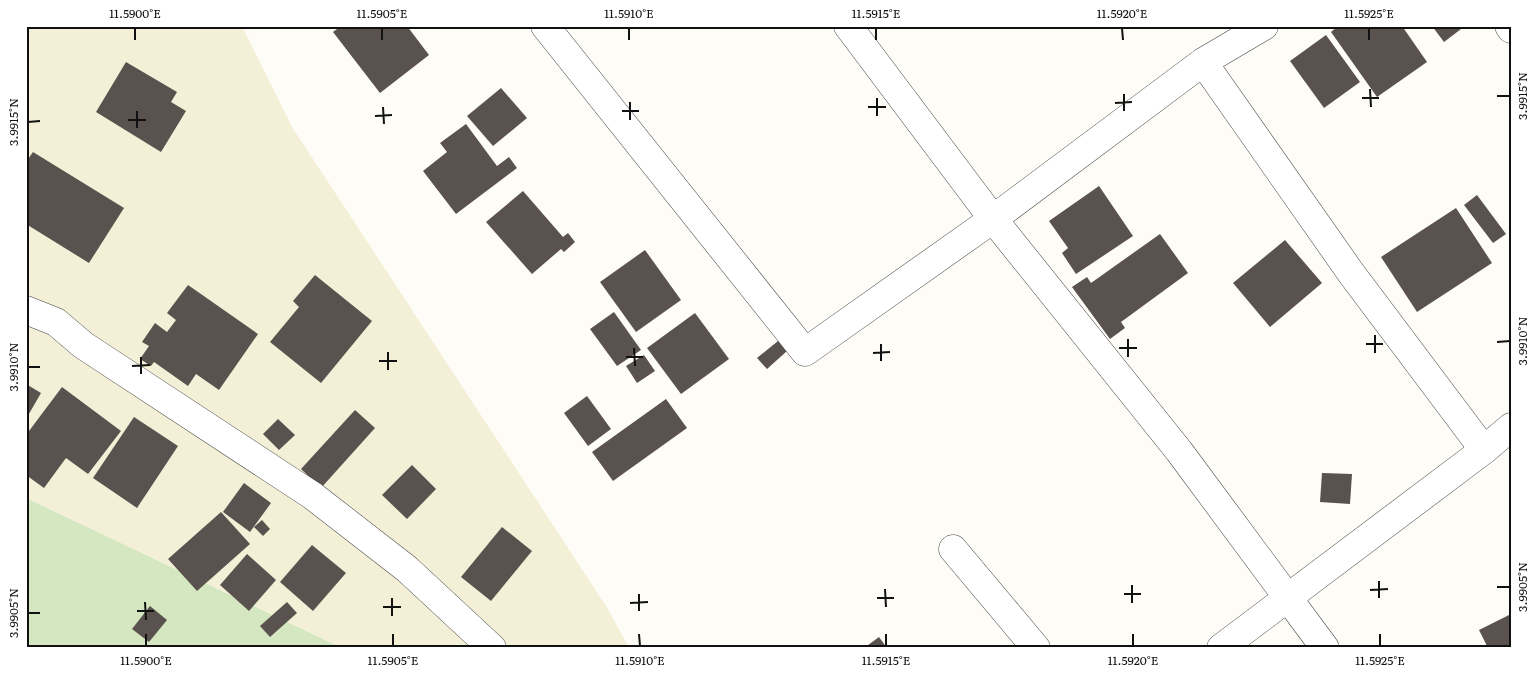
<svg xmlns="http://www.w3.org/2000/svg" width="1537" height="674" font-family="Literata,serif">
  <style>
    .farmland { fill: #f3f0d7 }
    .green { fill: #d5e7c1 }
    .building { fill: #59524e }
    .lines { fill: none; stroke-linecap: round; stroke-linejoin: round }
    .street-casing { stroke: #444; stroke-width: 29 }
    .street { stroke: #fff; stroke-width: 28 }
    .ticks { fill: none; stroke: #111; stroke-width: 2 }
    .neatline { fill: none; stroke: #111; stroke-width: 2 }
    .ticks-label { font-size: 12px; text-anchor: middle; fill: #111 }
  </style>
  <rect width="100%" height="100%" fill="#fefcf6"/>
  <path class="farmland" d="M 26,26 L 242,26 L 292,127 L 608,609 L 629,648 L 342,648 L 26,498 Z"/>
  <path class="green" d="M 26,498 L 342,648 L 26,648 Z"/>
  <g class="building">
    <path d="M 341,26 L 407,26 L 429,55 L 380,93 L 333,32 Z"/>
    <path d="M 1338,26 L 1402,26 L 1427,62 L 1377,97 L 1331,32 Z"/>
    <path d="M 1432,26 L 1465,26 L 1444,42 Z"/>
    <path d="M 1326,35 L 1360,82 L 1324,108 L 1290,61 Z"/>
    <path d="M 126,62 L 177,92 L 171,102 L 186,111 L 161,152 L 96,112 Z"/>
    <path d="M 501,88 L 527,118 L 493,146 L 467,116 Z"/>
    <path d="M 466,124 L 497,166 L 509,157 L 517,168 L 456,214 L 423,171 L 447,152 L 440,143 Z"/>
    <path d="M 33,152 L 124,208 L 89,263 L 26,224 L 26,162 Z"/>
    <path d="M 1099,186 L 1133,236 L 1076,274 L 1062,253 L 1068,248 L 1049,221 Z"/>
    <path d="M 523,191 L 563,237 L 568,233 L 575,242 L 564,252 L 561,249 L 532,274 L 486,222 Z"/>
    <path d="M 1477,195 L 1506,234 L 1493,243 L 1464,205 Z"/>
    <path d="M 1456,208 L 1492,263 L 1417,312 L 1381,257 Z"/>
    <path d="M 1160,234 L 1188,273 L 1121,322 L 1125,328 L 1110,339 L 1072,287 L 1087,277 L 1091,283 Z"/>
    <path d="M 1285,240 L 1322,283 L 1270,327 L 1233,283 Z"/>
    <path d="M 645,250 L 681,300 L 636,332 L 600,282 Z"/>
    <path d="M 315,275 L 372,321 L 321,383 L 270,342 L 299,307 L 293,301 Z"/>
    <path d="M 188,285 L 258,334 L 219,390 L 196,374 L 188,386 L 154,362 L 151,366 L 140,359 L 149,346 L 142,342 L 155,323 L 167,332 L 176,320 L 167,313 Z"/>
    <path d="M 614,312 L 641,350 L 617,366 L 590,329 Z"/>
    <path d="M 695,313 L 729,359 L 681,394 L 647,348 Z"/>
    <path d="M 778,341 L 787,351 L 767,369 L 757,358 Z"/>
    <path d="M 644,355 L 655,371 L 637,383 L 626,366 Z"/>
    <path d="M 26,384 L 41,393 L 26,419 Z"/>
    <path d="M 62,387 L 121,431 L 88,474 L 66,458 L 44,488 L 26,475 L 26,435 Z"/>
    <path d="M 587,396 L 611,429 L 588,446 L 564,413 Z"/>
    <path d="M 666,399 L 687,428 L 613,481 L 592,452 Z"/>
    <path d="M 355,410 L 375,428 L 321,488 L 301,469 Z"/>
    <path d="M 134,417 L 178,446 L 137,508 L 93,478 Z"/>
    <path d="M 278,419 L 295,435 L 279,450 L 263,434 Z"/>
    <path d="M 412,465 L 436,489 L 407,519 L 382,495 Z"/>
    <path d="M 1322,473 L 1352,474 L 1350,504 L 1320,502 Z"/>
    <path d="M 244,483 L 271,503 L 250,532 L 223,512 Z"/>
    <path d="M 221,512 L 250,544 L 197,591 L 168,559 Z"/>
    <path d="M 262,520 L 270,529 L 263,536 L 254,527 Z"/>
    <path d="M 502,527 L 532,551 L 491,601 L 461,577 Z"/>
    <path d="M 312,545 L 346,573 L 313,611 L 280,582 Z"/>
    <path d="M 247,554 L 276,580 L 249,611 L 220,585 Z"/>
    <path d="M 287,602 L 297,613 L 270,637 L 260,626 Z"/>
    <path d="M 150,606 L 167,620 L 149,642 L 132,629 Z"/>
    <path d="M 1511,614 L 1511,648 L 1488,648 L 1479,630 Z"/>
    <path d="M 879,637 L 887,648 L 864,648 Z"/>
  </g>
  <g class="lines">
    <g class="street-casing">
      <g id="street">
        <path d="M 545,26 L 805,352 L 993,219 L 1203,62 L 1264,26"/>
        <path d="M 848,26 L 993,219 L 1179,451 L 1325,648"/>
        <path d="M 1509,26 L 1511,29"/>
        <path d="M 1203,62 L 1351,273 L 1484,450"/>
        <path d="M 26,310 L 56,322 L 83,345 L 313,496 L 407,569 L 492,648"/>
        <path d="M 953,549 L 1036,648"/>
        <path d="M 1221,648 L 1484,450 L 1511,427"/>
      </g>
    </g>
    <use href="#street" class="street"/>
  </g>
  <path class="ticks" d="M 135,28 L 135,40M 382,28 L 382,40M 629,28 L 629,40M 876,28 L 876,40M 1122,28 L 1123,40M 1369,28 L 1369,40M 1370,89 L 1371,107M 1124,94 L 1124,111M 1497,96 L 1510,96M 877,98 L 877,116M 1362,98 L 1379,98M 630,102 L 630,120M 1115,103 L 1132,102M 383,107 L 384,124M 868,107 L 886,107M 137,111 L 137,128M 622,111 L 639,111M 375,116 L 392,115M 128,120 L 146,120M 28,122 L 40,121M 1375,335 L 1375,353M 1128,339 L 1128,357M 1497,342 L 1510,341M 881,344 L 881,361M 1366,344 L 1383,344M 634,348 L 635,366M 1119,348 L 1137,348M 388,352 L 388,370M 873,353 L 890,352M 141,357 L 141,374M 626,357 L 643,357M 379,361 L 397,361M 132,366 L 150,365M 28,367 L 40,367M 1379,581 L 1379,598M 1132,585 L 1132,603M 1497,587 L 1510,587M 885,589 L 886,607M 1370,590 L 1388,589M 639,594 L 639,611M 1124,594 L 1141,594M 392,598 L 392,616M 877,598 L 894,598M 145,602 L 146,620M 630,603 L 648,602M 383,607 L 401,607M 137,611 L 154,611M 28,613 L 40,613M 146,634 L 146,646M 393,634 L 393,646M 639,634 L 640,646M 886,634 L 886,646M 1133,634 L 1133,646M 1380,634 L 1380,646"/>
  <rect width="1537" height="674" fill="none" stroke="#ffffff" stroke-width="55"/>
  <rect x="28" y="28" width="1482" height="618" class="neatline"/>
  <g class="ticks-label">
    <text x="135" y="18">11.5900°E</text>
    <text x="382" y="18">11.5905°E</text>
    <text x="629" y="18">11.5910°E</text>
    <text x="876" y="18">11.5915°E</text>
    <text x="1122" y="18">11.5920°E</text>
    <text x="1369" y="18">11.5925°E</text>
    <text transform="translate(1523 96) rotate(-90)" y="4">3.9915°N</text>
    <text transform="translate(14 122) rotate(-90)" y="4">3.9915°N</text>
    <text transform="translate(1523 341) rotate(-90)" y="4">3.9910°N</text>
    <text transform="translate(14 367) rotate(-90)" y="4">3.9910°N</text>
    <text transform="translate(1523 587) rotate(-90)" y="4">3.9905°N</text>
    <text transform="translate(14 613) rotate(-90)" y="4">3.9905°N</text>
    <text x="146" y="665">11.5900°E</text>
    <text x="393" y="665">11.5905°E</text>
    <text x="640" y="665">11.5910°E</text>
    <text x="886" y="665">11.5915°E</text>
    <text x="1133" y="665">11.5920°E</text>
    <text x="1380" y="665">11.5925°E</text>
  </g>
</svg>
